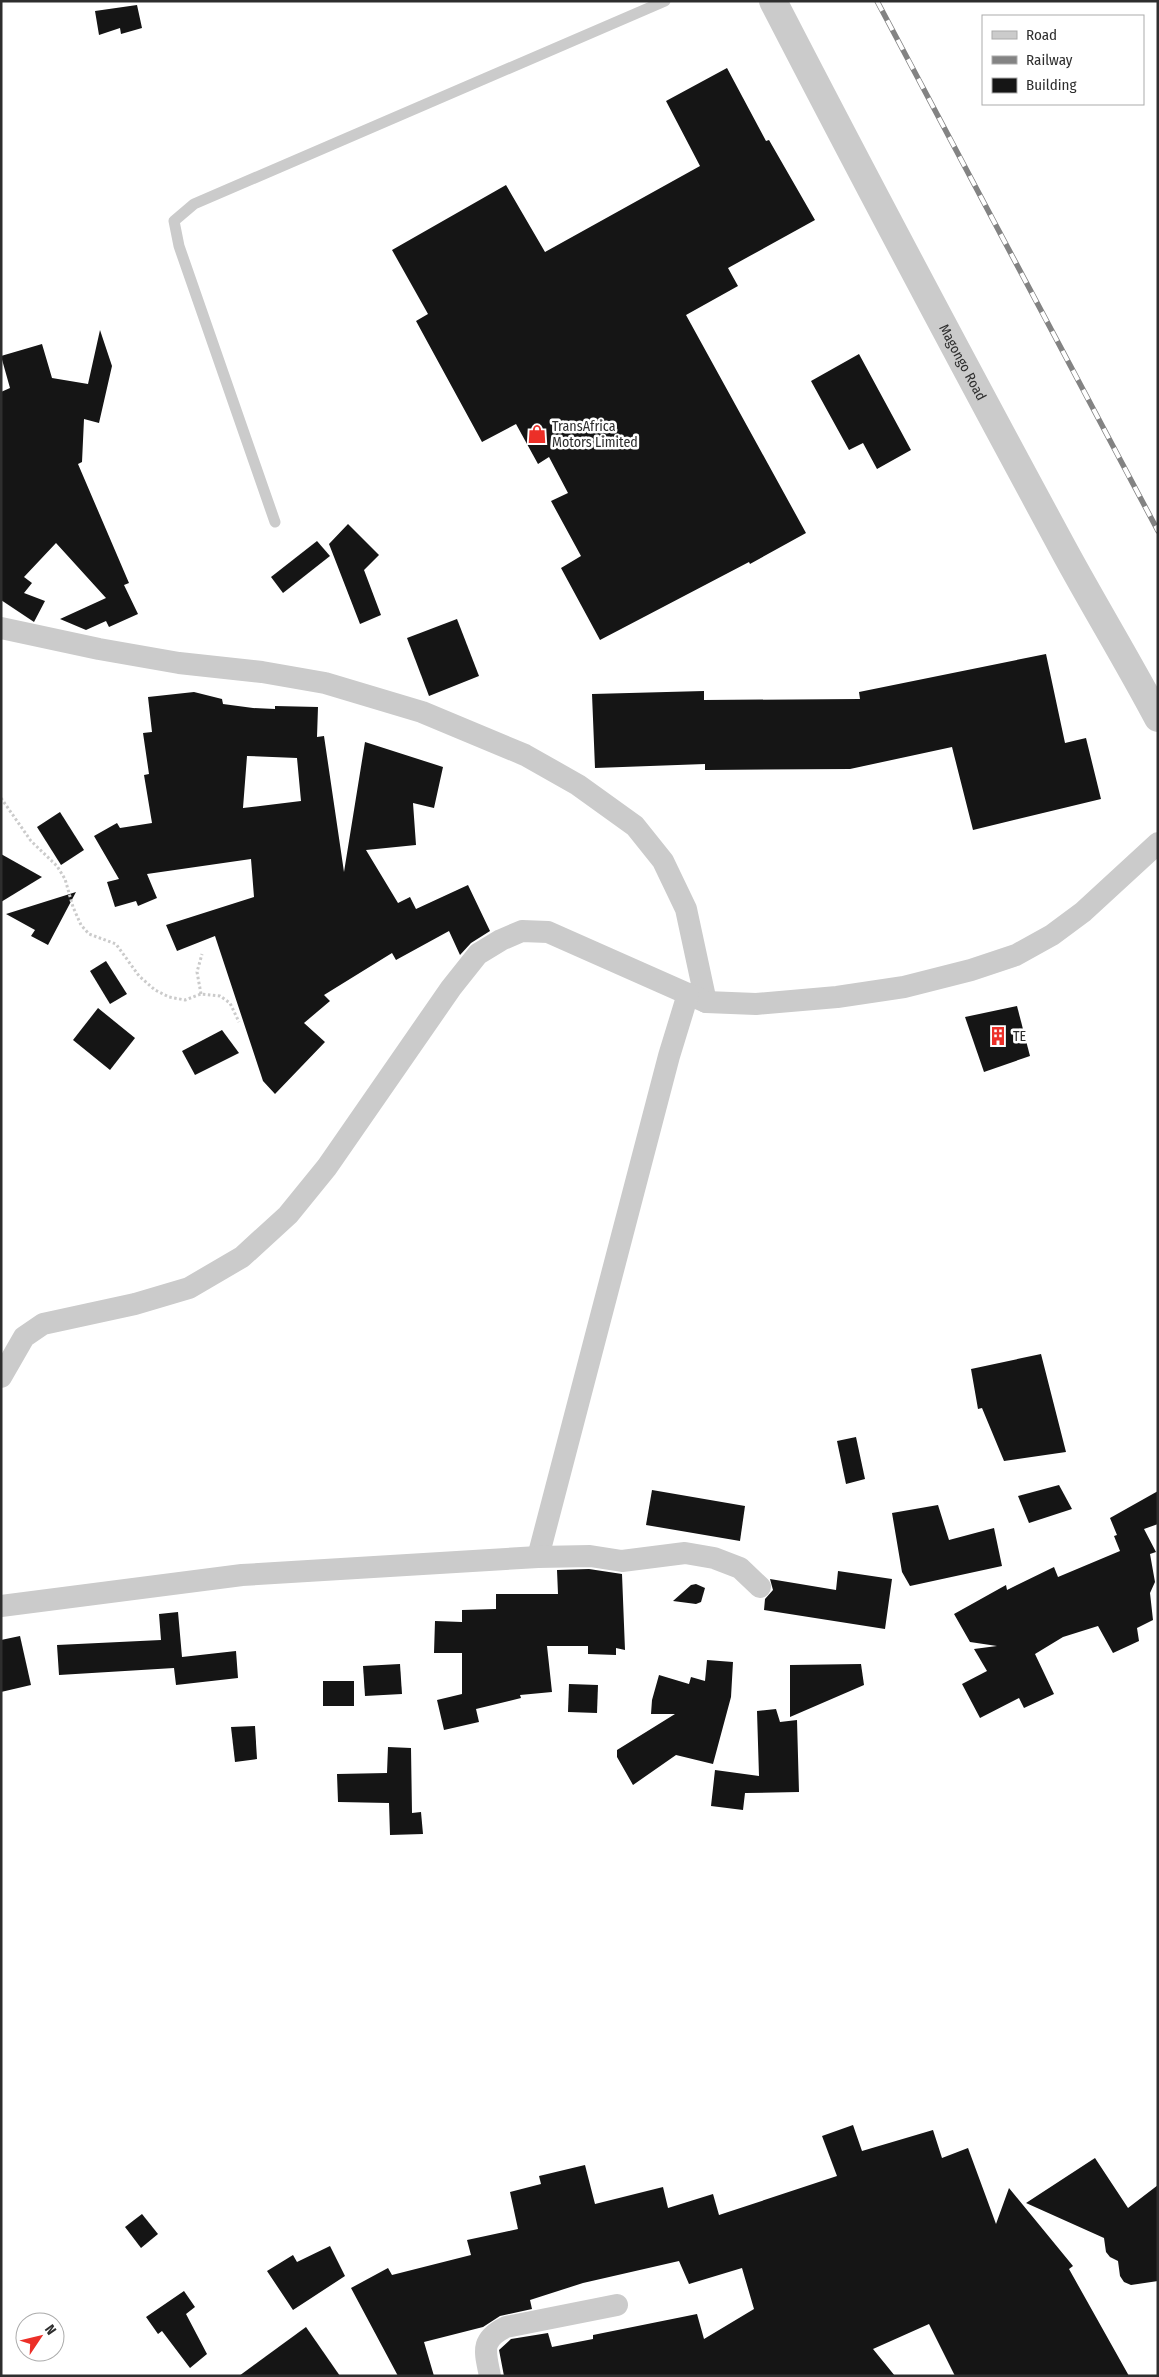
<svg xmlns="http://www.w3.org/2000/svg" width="1159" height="2377" font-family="'Fira Sans Condensed',sans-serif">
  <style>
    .building { fill: #151515; fill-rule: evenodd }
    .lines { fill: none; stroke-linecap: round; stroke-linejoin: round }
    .path { stroke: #cbcbcb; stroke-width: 3; stroke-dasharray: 2.5 2.5; stroke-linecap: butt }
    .service { stroke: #cbcbcb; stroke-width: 11 }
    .minor { stroke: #cbcbcb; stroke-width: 22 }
    .tertiary { stroke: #cbcbcb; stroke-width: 28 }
    .rail-casing { stroke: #838383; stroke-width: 5.5 }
    .rail { stroke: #fff; stroke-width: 4; stroke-dasharray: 11; stroke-linecap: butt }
    .labels { text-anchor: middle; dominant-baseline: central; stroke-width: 5; stroke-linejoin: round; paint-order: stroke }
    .street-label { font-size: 14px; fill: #2e2e2e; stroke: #fff }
    .poi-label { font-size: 14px; fill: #2e2e2e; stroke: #fff; text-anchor: start }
  </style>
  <rect width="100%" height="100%" fill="#fff"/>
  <g class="building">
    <path d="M 137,5 L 142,28 L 121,34 L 120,28 L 99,35 L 95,11 Z"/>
    <path d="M 727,68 L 766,141 L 769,140 L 815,220 L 728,268 L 738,286 L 686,315 L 806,533 L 750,564 L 749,562 L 600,640 L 561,568 L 581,556 L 551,501 L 568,493 L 549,457 L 538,464 L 516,424 L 482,442 L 416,321 L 428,314 L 392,250 L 506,185 L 545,252 L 700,166 L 666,101 Z"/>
    <path d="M 100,330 L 112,366 L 99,423 L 84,419 L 82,462 L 78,464 L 129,583 L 124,585 L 138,614 L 109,627 L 106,621 L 86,630 L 60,619 L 106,598 L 56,543 L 24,577 L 32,583 L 24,593 L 45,601 L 34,622 L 1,600 L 1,392 L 10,388 L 1,356 L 42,344 L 52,378 L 88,384 Z"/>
    <path d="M 859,354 L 911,450 L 877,469 L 863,443 L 849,450 L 811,381 Z"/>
    <path d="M 348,524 L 379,555 L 364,570 L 381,615 L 360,624 L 329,544 Z"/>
    <path d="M 317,541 L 330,556 L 283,593 L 271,577 Z"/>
    <path d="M 457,619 L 479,676 L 429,696 L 407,638 Z"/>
    <path d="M 1046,654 L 1065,743 L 1086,738 L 1101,799 L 973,830 L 952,747 L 850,769 L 705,770 L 705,764 L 595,768 L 592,694 L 704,691 L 704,700 L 860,699 L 859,692 Z"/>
    <path d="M 194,692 L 222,699 L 223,704 L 253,708 L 275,709 L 275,706 L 318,707 L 317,737 L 324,736 L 344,872 L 365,742 L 443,767 L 434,808 L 413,803 L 416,845 L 366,850 L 398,903 L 410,897 L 416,909 L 468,885 L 490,931 L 471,943 L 460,955 L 449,931 L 396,960 L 392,953 L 324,995 L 330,1001 L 304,1023 L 325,1042 L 275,1094 L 263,1081 L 215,936 L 177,951 L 166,925 L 254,897 L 251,859 L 147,874 L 157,898 L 138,906 L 136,901 L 115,907 L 107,882 L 119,879 L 94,836 L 117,823 L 120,828 L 152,823 L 144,775 L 149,774 L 143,733 L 152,732 L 148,697 ZM 247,756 L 297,758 L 301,801 L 243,808 Z"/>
    <path d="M 60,812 L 84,850 L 61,865 L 37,827 Z"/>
    <path d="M 1,854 L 42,877 L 1,902 Z"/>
    <path d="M 76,892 L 48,945 L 31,936 L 35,930 L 6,914 Z"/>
    <path d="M 106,961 L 127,994 L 110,1004 L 90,971 Z"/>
    <path d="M 1017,1006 L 1030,1056 L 984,1072 L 965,1017 Z"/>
    <path d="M 98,1008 L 135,1038 L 110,1070 L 73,1040 Z"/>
    <path d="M 222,1030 L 239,1053 L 195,1075 L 182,1051 Z"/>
    <path d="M 1041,1354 L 1066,1452 L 1004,1461 L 982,1408 L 978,1409 L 971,1369 Z"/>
    <path d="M 856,1437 L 865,1479 L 846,1484 L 837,1441 Z"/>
    <path d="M 1059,1485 L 1072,1509 L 1029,1523 L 1018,1496 Z"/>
    <path d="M 652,1490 L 745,1506 L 740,1541 L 646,1525 Z"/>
    <path d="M 1158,1491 L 1158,1524 L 1144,1529 L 1156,1552 L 1150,1554 L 1155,1582 L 1150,1593 L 1153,1620 L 1137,1628 L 1139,1641 L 1113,1653 L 1098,1626 L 1063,1637 L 1035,1654 L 1054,1694 L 1024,1708 L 1019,1698 L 980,1718 L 962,1684 L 987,1671 L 974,1649 L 997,1646 L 970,1642 L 954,1614 L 1006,1585 L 1007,1590 L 1054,1567 L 1058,1577 L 1120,1551 L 1114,1536 L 1117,1535 L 1110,1518 Z"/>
    <path d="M 938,1505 L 949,1540 L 994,1528 L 1002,1566 L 910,1586 L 902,1572 L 892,1513 Z"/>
    <path d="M 589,1569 L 622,1574 L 625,1650 L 616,1648 L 616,1655 L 588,1654 L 588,1646 L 547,1646 L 552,1692 L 520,1695 L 521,1698 L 476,1709 L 479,1722 L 444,1730 L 437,1700 L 462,1694 L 462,1653 L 434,1653 L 435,1621 L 462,1622 L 462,1610 L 496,1609 L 496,1594 L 558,1594 L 557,1570 Z"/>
    <path d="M 838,1571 L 892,1579 L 885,1629 L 764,1610 L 765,1599 L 773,1590 L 770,1579 L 836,1590 Z"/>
    <path d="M 696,1584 L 705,1588 L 701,1602 L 696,1604 L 673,1601 L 691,1585 Z"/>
    <path d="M 178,1612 L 182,1657 L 236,1651 L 238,1678 L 176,1685 L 174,1668 L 59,1675 L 57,1645 L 161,1640 L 159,1614 Z"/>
    <path d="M 20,1636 L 31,1685 L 1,1692 L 1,1640 Z"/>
    <path d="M 707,1660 L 733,1662 L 731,1697 L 713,1764 L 676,1755 L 633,1785 L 617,1757 L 617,1750 L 675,1714 L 651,1714 L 652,1700 L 659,1675 L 689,1684 L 691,1677 L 705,1681 Z"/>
    <path d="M 400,1664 L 402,1694 L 365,1696 L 363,1666 Z"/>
    <path d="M 861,1664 L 864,1685 L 790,1717 L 790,1665 Z"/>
    <rect x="323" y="1681" width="31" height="25"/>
    <path d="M 569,1684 L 598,1685 L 597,1713 L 568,1712 Z"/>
    <path d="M 776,1709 L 780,1722 L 797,1720 L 799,1792 L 745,1793 L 743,1810 L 711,1806 L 715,1770 L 759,1776 L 757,1711 Z"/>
    <path d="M 255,1726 L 257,1759 L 235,1762 L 231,1727 Z"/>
    <path d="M 388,1747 L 411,1748 L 412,1813 L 421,1812 L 423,1834 L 390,1835 L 389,1803 L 338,1802 L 337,1774 L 387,1773 Z"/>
    <path d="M 853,2125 L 862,2151 L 933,2130 L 942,2158 L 968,2148 L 996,2224 L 1009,2188 L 1073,2266 L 1069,2269 L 1129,2376 L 955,2376 L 929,2324 L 873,2349 L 895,2376 L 504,2376 L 499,2350 L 511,2339 L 548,2333 L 552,2347 L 593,2339 L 593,2335 L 697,2314 L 704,2339 L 754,2309 L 742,2268 L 689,2284 L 679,2261 L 583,2283 L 530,2300 L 532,2309 L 500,2316 L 483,2327 L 424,2342 L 434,2376 L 398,2376 L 351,2288 L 388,2268 L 392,2275 L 471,2255 L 467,2240 L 518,2229 L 510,2192 L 541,2184 L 539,2176 L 585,2165 L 595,2204 L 663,2187 L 668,2208 L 713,2194 L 719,2215 L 837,2176 L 822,2136 Z"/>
    <path d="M 1095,2158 L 1128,2208 L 1158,2185 L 1158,2281 L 1131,2285 L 1124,2282 L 1120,2276 L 1118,2261 L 1110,2257 L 1106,2252 L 1104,2238 L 1026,2203 Z"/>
    <path d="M 142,2214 L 158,2234 L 141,2248 L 125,2227 Z"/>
    <path d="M 330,2246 L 345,2276 L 293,2310 L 267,2271 L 293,2255 L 297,2262 Z"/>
    <path d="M 184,2291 L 195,2307 L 186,2314 L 207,2354 L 190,2368 L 162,2331 L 158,2334 L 146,2317 Z"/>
    <path d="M 306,2327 L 340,2376 L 239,2376 L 269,2354 Z"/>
  </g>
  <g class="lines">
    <g class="path">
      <path d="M 1,798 L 31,841 L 57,866 L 65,879 L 73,907 L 81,925 L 89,934 L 116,944 L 139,976 L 155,990 L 169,997 L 185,1000 L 201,994 L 220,996 L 230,1003 L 239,1022"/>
      <path d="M 201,994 L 197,972 L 202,954"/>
    </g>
    <path class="service" d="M 275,522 L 179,246 L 174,221 L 194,204 L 665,1"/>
    <g class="minor">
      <path d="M 1,628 L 99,649 L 179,663 L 262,672 L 325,683 L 422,712 L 525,755 L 578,785 L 635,826 L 663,861 L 686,909 L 706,1002"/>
      <path d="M 1,1377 L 24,1337 L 43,1324 L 135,1304 L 189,1288 L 242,1257 L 288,1215 L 327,1167 L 451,988 L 478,954 L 501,940 L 522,931 L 548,932 L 706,1002 L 756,1004 L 837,997 L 904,987 L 971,970 L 1016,955 L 1052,935 L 1083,912 L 1158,843"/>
      <path d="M 538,1557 L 669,1056 L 688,994"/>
      <path d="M 1,1606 L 242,1575 L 538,1557 L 590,1556 L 622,1561 L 685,1553 L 714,1558 L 740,1568 L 760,1587"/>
      <path d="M 490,2376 C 485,2351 480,2340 506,2327 L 617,2305"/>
    </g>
    <path class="tertiary" id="s1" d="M 773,1 C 869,187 967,371 1066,554 C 1096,609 1129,663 1158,718"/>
    <g class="rail-casing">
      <path id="rail" d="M 877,1 L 1158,531"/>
    </g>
    <use href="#rail" class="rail"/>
  </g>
  <defs>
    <g id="shop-bare" transform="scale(1.5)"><path d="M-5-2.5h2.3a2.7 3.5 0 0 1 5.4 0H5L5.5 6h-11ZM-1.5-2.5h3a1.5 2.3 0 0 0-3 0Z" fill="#ec2f28" stroke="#fff" stroke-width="2.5" paint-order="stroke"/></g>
    <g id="building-bare" transform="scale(1.5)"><path d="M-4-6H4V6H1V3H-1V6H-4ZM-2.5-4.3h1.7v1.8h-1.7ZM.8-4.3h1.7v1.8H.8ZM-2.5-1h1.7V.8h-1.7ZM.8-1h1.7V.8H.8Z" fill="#ec2f28" stroke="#fff" stroke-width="2.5" paint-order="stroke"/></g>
  </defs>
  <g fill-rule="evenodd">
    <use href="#shop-bare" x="537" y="434"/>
    <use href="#building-bare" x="998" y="1036"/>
  </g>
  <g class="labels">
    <g class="street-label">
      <text stroke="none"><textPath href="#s1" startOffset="408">Magongo Road</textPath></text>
    </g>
    <g class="poi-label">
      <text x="552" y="426">TransAfrica<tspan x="552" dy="16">Motors Limited</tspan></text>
      <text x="1013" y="1036">TE</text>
    </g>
  </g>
  <rect width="1159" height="2377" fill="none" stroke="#2e2e2e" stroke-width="5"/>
  <rect x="982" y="15" width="162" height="90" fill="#ffffff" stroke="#ababab"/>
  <rect x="992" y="31" width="25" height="8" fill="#cbcbcb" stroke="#ababab"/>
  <text x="1026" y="40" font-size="15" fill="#2e2e2e">Road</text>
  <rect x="992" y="56" width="25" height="8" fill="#838383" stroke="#ababab"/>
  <text x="1026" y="65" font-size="15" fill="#2e2e2e">Railway</text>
  <rect x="992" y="78" width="25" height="15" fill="#151515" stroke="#ababab"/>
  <text x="1026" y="90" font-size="15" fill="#2e2e2e">Building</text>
  <g transform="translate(40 2337) rotate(55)"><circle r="24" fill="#ffffff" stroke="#ababab"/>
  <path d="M0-4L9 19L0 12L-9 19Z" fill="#ec2f28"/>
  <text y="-8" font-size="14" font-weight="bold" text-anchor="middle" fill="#2e2e2e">N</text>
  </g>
</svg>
